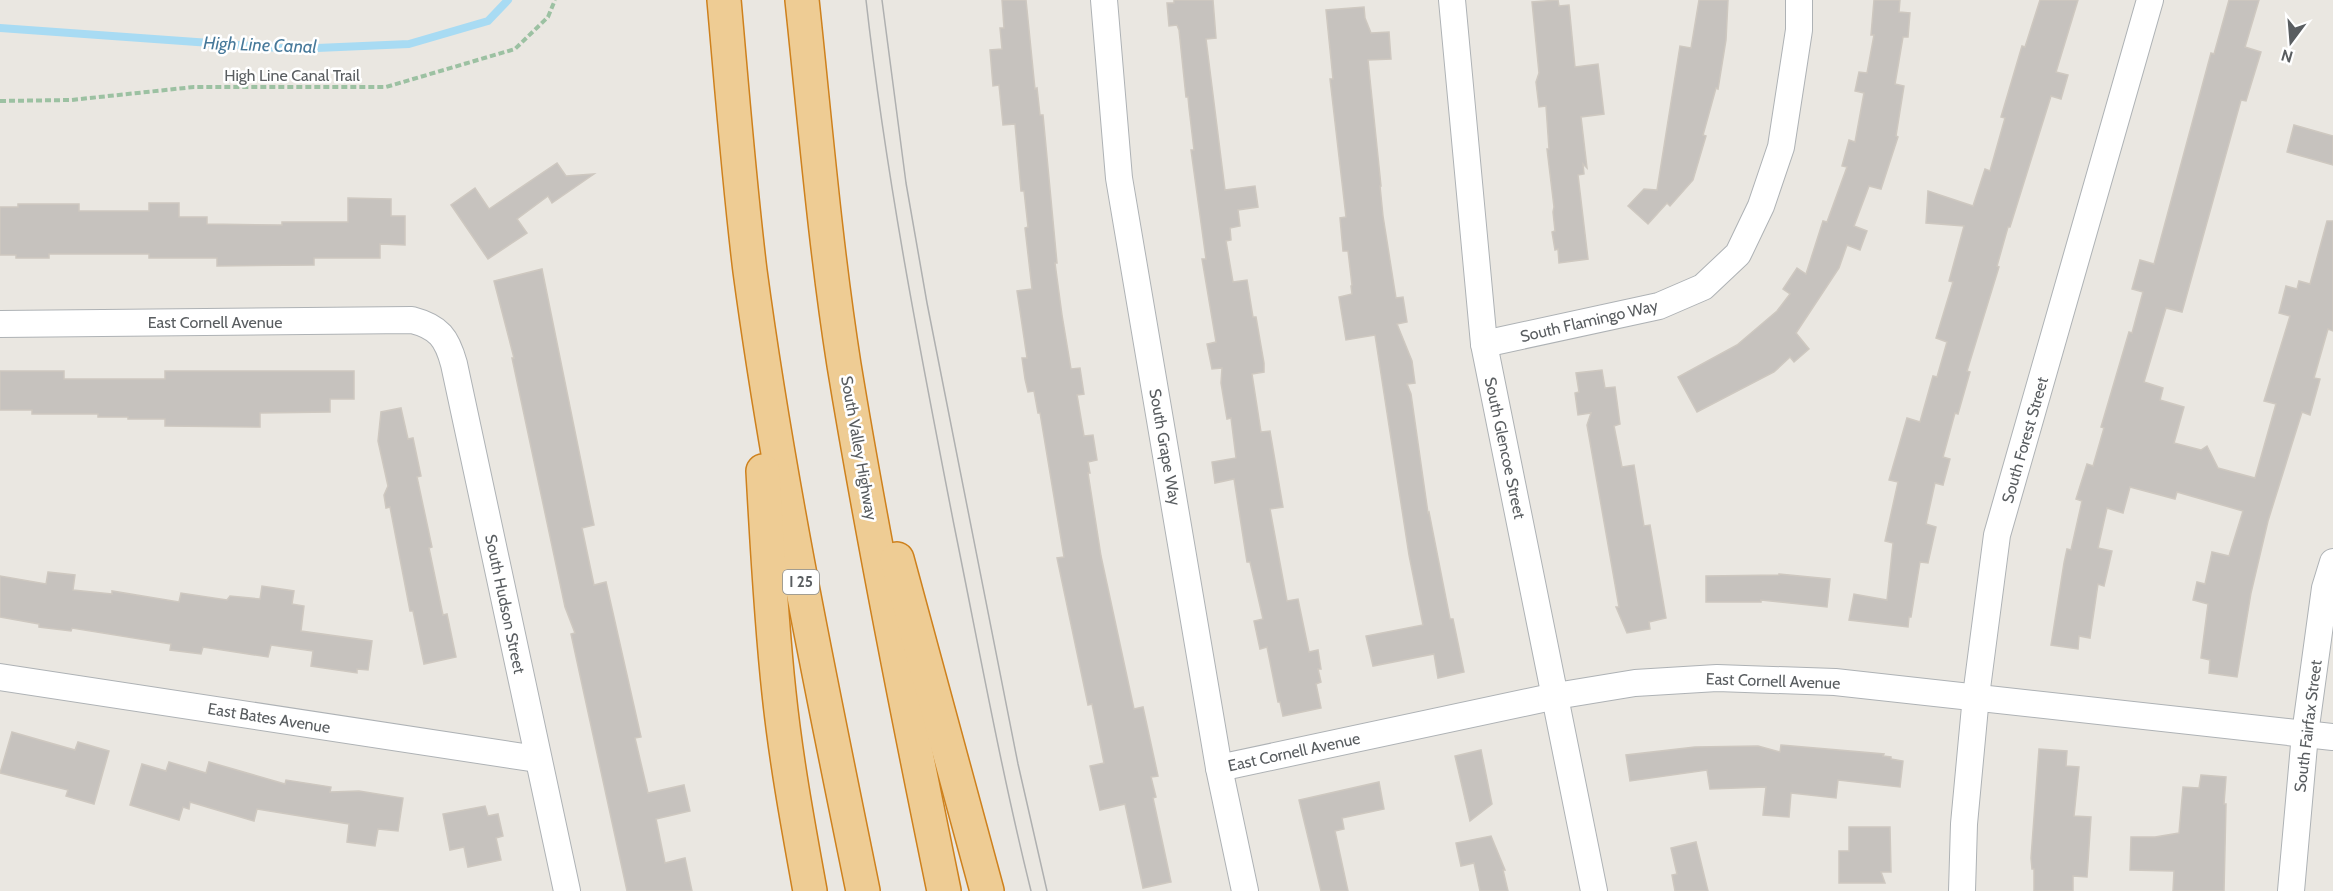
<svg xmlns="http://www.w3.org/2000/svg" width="2333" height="891" font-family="Cabin,sans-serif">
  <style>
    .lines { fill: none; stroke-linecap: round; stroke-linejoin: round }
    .stream { stroke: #a8dbf3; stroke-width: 8 }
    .building { fill: #c6c2be; stroke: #cec8c0; stroke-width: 1.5 }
    .minor-casing { stroke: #aeb2b5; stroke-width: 28 }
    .motorway-casing { stroke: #ce811d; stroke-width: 36 }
    .path { stroke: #9cc1a2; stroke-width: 4; stroke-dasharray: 6 3; stroke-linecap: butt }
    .minor { stroke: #fff; stroke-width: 26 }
    .motorway { stroke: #eecc94; stroke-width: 33 }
    .tram { stroke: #afb0b0; stroke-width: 1.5 }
    .labels { text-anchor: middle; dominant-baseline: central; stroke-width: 5; stroke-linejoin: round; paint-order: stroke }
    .shield { fill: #fff; stroke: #8b8e90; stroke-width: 1.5 }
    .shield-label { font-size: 15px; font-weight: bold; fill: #595d60 }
    .street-label { font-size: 16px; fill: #595d60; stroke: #fff }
    .water-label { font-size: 18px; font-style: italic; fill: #47799a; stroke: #fff }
  </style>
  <rect width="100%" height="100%" fill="#eae7e1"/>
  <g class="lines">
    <path class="stream" d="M 0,28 L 294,49 L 409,44 L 488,21 L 508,0"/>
  </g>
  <g class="building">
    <path d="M 1002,0 L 1026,0 L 1035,89 L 1037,88 L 1040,115 L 1043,115 L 1057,263 L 1055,263 L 1062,315 L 1071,369 L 1080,368 L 1084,394 L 1077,395 L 1084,436 L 1093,435 L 1097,460 L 1088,462 L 1090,473 L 1088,473 L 1101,556 L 1134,709 L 1143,707 L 1158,776 L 1151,777 L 1156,797 L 1153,798 L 1171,882 L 1143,888 L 1125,804 L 1100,810 L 1090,766 L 1104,763 L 1092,704 L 1088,705 L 1057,558 L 1064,557 L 1040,413 L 1038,413 L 1034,391 L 1028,392 L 1025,379 L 1022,358 L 1027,358 L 1017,291 L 1032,289 L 1025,228 L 1028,227 L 1024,191 L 1021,191 L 1015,124 L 1003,125 L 999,85 L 993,86 L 990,50 L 1002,49 L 1000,28 L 1004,28 Z"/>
    <path d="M 1174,0 L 1213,0 L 1216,38 L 1206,39 L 1225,190 L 1255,186 L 1258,207 L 1238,210 L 1240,226 L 1230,228 L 1231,240 L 1226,241 L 1233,282 L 1247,280 L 1253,317 L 1256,317 L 1264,363 L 1264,372 L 1252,374 L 1261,432 L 1270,431 L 1283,507 L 1270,509 L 1287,601 L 1298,599 L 1309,652 L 1318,650 L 1321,669 L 1318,669 L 1321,682 L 1316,684 L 1321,708 L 1283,716 L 1280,702 L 1278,702 L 1267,647 L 1260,649 L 1254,621 L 1263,619 L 1250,562 L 1247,562 L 1234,479 L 1215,483 L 1212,462 L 1236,458 L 1231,418 L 1227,419 L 1221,383 L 1222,368 L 1212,369 L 1207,344 L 1216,342 L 1202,259 L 1206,259 L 1191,150 L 1194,150 L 1189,108 L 1188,97 L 1186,97 L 1179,30 L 1177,25 L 1169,26 L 1167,3 L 1174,3 Z"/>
    <path d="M 1558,0 L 1559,6 L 1569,5 L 1575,67 L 1598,64 L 1604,114 L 1581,117 L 1587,168 L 1583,164 L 1584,174 L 1578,175 L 1588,259 L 1559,263 L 1558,249 L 1555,250 L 1552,232 L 1555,231 L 1553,212 L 1554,207 L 1547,149 L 1549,149 L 1546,106 L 1539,107 L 1536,82 L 1539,73 L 1532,2 Z"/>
    <path d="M 1699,0 L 1728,0 L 1726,40 L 1718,89 L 1716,88 L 1703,135 L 1706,136 L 1693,180 L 1670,206 L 1667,203 L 1648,224 L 1628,206 L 1644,189 L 1657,190 L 1680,46 L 1691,48 Z"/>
    <path d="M 1874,0 L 1900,0 L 1899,12 L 1910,13 L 1908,37 L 1903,37 L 1895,84 L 1904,86 L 1896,136 L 1898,137 L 1881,189 L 1869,186 L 1854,226 L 1867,231 L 1860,250 L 1847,245 L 1839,268 L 1796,333 L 1809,349 L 1794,362 L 1790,357 L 1774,372 L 1697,412 L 1678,377 L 1737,345 L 1777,311 L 1790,294 L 1783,289 L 1797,268 L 1806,274 L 1823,221 L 1827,222 L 1847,167 L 1842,166 L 1849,140 L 1855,142 L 1864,93 L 1855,91 L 1859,72 L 1867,73 L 1874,35 L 1871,35 Z"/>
    <path d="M 2040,0 L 2078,0 L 2056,72 L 2068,75 L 2061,99 L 2051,96 L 2010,227 L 2008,227 L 1997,266 L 1999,267 L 1967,371 L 1970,372 L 1958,414 L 1955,413 L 1943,457 L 1950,459 L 1943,485 L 1935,483 L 1926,524 L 1936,527 L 1928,563 L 1920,562 L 1911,617 L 1909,617 L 1908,627 L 1849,620 L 1854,594 L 1887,600 L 1893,543 L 1885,541 L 1898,482 L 1889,480 L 1907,418 L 1920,422 L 1933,376 L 1937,377 L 1947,342 L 1936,338 L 1953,282 L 1949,281 L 1964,226 L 1926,223 L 1928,191 L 1973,206 L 1985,169 L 1990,171 L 2005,118 L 2001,117 L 2022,46 L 2025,47 Z"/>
    <path d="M 2229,0 L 2259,0 L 2245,47 L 2261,52 L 2246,101 L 2241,100 L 2182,312 L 2166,308 L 2144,382 L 2163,388 L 2160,400 L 2184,407 L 2174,443 L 2201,450 L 2207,446 L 2218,468 L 2255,478 L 2276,404 L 2264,401 L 2290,316 L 2279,313 L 2286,286 L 2297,289 L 2299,281 L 2310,284 L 2327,221 L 2333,221 L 2333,331 L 2328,329 L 2314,378 L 2320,379 L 2310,415 L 2302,412 L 2268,521 L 2251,593 L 2237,677 L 2209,673 L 2210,660 L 2201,658 L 2208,604 L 2193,600 L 2197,582 L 2205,584 L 2212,552 L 2229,556 L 2243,511 L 2177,492 L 2175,499 L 2130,487 L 2123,513 L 2107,508 L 2098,548 L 2112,551 L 2104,586 L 2098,584 L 2090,638 L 2079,636 L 2078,649 L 2051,645 L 2064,563 L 2067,549 L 2071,550 L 2082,501 L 2076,499 L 2087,464 L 2093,466 L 2104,428 L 2101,427 L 2129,332 L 2132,333 L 2143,292 L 2132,289 L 2140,260 L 2154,264 L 2211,53 L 2214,54 Z"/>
    <path d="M 1364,7 L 1365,18 L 1371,33 L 1389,32 L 1391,59 L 1368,60 L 1381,186 L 1380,186 L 1383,216 L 1396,298 L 1403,297 L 1407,322 L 1397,324 L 1412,361 L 1415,383 L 1407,384 L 1411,394 L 1428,513 L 1429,512 L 1450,619 L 1453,619 L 1464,672 L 1438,678 L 1434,654 L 1373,666 L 1366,636 L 1423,625 L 1409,555 L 1375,335 L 1346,340 L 1339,297 L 1352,294 L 1351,286 L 1352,285 L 1348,251 L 1343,251 L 1340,218 L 1346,217 L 1330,79 L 1333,79 L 1326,10 Z"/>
    <path d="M 2294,125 L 2333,136 L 2333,165 L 2287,152 Z"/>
    <path d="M 557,163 L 566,176 L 594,174 L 552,203 L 548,196 L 517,219 L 527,233 L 488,259 L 451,205 L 475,188 L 489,209 Z"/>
    <path d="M 348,198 L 391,199 L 391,216 L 405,216 L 405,245 L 380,244 L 380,258 L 314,258 L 314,265 L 217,266 L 217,258 L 149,258 L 149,254 L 49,254 L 49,258 L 16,258 L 16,255 L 0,255 L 0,207 L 18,207 L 18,204 L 79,204 L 79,211 L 149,211 L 149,203 L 179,203 L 179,217 L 207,217 L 207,224 L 282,225 L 282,222 L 348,222 Z"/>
    <path d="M 542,269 L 594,525 L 582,528 L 594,585 L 606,582 L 641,737 L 635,738 L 648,793 L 684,785 L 690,811 L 656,819 L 665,863 L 685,858 L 692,891 L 627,891 L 571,634 L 575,633 L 565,607 L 512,358 L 514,358 L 494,281 Z"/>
    <path d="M 1602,370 L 1605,388 L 1615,387 L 1620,424 L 1614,426 L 1622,467 L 1634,465 L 1644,526 L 1650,525 L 1666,618 L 1649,622 L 1650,629 L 1627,633 L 1616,607 L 1619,607 L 1587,425 L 1591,413 L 1578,415 L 1575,393 L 1579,392 L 1576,373 Z"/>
    <path d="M 0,371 L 64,371 L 64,379 L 165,379 L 165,371 L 354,371 L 354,399 L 330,399 L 330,412 L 260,413 L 260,427 L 165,426 L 165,419 L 128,419 L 128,417 L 98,417 L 98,414 L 32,414 L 32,410 L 0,410 Z"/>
    <path d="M 401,408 L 408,439 L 413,438 L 421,476 L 417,477 L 432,547 L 429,548 L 443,615 L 447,614 L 456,657 L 424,664 L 413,611 L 410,611 L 390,507 L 386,508 L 384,495 L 388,486 L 378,441 L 381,412 Z"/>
    <path d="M 48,572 L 75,575 L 73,590 L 112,594 L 112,591 L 179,602 L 181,593 L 227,600 L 230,596 L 260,599 L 262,586 L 294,591 L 292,604 L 304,606 L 301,631 L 372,641 L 368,670 L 357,669 L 357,673 L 311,666 L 313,651 L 271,645 L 268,657 L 203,647 L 201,654 L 170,650 L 171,644 L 72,628 L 71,631 L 39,627 L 39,624 L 0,617 L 0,576 L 46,584 Z"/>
    <path d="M 1779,574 L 1830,579 L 1827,607 L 1761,600 L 1761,602 L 1706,602 L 1706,576 L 1779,575 Z"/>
    <path d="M 12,732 L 75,750 L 78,742 L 109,751 L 94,804 L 66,796 L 68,790 L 0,773 Z"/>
    <path d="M 1781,745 L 1884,754 L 1883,756 L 1891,757 L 1891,759 L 1903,761 L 1900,787 L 1838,780 L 1836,798 L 1791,793 L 1789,817 L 1763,815 L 1766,787 L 1710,789 L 1707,770 L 1630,781 L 1626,755 L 1695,747 L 1758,746 L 1780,752 Z"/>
    <path d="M 2039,749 L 2067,751 L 2066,766 L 2079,767 L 2074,816 L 2091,817 L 2087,877 L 2073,876 L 2073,891 L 2034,891 L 2034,869 L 2032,869 L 2031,858 Z"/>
    <path d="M 1481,750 L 1492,804 L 1470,821 L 1455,756 Z"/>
    <path d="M 169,762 L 206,773 L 209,762 L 285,784 L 286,780 L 331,787 L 330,792 L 359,791 L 403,798 L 398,831 L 378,829 L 375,846 L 347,842 L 349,824 L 257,809 L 254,821 L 190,802 L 189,809 L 183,807 L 179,820 L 130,805 L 142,764 L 166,771 Z"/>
    <path d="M 2201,775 L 2226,777 L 2224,804 L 2226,804 L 2224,891 L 2173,891 L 2174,871 L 2130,870 L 2131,837 L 2155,837 L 2179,833 L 2183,787 L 2199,788 Z"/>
    <path d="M 1379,782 L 1384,809 L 1342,818 L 1344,829 L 1335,831 L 1348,891 L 1321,891 L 1299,800 Z"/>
    <path d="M 485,806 L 488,816 L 498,814 L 503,836 L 496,838 L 501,860 L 468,867 L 464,847 L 450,850 L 443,814 Z"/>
    <path d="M 1849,827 L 1890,827 L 1891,872 L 1881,872 L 1885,883 L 1839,883 L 1839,851 L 1849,851 Z"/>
    <path d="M 1491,836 L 1505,870 L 1503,870 L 1508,891 L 1480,891 L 1474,863 L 1461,866 L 1456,843 Z"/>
    <path d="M 1696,842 L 1708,891 L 1675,891 L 1672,875 L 1677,874 L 1671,848 Z"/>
  </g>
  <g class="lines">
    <g class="minor-casing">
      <g id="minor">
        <path d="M 1104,0 L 1119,178 L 1219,768 L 1245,891"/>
        <path d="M 1452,0 L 1484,344 L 1594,891"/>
        <path d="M 0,324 L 412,320 C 439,327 447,338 454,364 L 567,891"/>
        <path d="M 1484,344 L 1659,306 L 1703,287 L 1738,254 L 1761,206 L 1781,147 L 1799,30 L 1799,0"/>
        <path d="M 0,677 L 537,759"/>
        <path d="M 1219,768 L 1556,696 L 1635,683 L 1717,678 L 1835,682 L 2333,737"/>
        <path d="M 1962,891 L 1964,824 L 1976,696 L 1997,535 L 2150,0"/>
        <path d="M 2291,891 L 2305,734 L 2325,588 L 2333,562"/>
      </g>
    </g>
    <g class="motorway-casing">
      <g id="motorway">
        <path d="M 724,0 C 732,90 739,181 750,271 C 778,479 821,685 863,891"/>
        <path d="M 802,0 C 815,122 825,244 844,365 C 873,541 908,716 944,891"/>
        <path d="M 763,471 C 767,545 771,619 779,693 C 786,760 798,825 810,891"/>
        <path d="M 897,559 L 987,891"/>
      </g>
    </g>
    <path class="path" d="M 0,101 L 71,100 L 194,87 L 386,87 L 515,49 L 548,17 L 555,0"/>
    <use href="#minor" class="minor"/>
    <use href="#motorway" class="motorway"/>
    <g class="tram">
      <path d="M 866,0 C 886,177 920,351 954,525 C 979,648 1001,770 1031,891"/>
      <path d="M 882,0 L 906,183 L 927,303 L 1018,764 L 1047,891"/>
    </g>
  </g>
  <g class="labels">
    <rect class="shield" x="783" y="570" width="36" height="24" rx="4.5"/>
    <g class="shield-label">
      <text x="801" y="582">I 25</text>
    </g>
    <g class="street-label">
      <text x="292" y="75">High Line Canal Trail</text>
      <text transform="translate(1589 321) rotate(-13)">South Flamingo Way</text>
      <text x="215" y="322">East Cornell Avenue</text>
      <text transform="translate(2025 440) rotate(-74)">South Forest Street</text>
      <text transform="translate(1165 447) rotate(80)">South Grape Way</text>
      <text transform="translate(859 448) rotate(80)">South Valley Highway</text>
      <text transform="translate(1505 448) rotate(78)">South Glencoe Street</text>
      <text transform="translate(505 604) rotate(78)">South Hudson Street</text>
      <text transform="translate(1773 681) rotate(2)">East Cornell Avenue</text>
      <text transform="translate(269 718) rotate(9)">East Bates Avenue</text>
      <text transform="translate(2308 726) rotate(-83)">South Fairfax Street</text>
      <text transform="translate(1294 752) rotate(-12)">East Cornell Avenue</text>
    </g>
    <g class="water-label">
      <text transform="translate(260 45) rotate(2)">High Line Canal</text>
    </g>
  </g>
  <g transform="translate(2291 42) rotate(196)" stroke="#ffffff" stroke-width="4.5" paint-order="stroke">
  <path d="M0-4.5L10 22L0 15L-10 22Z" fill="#595d60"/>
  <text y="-9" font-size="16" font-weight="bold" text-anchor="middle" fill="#595d60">N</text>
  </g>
</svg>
